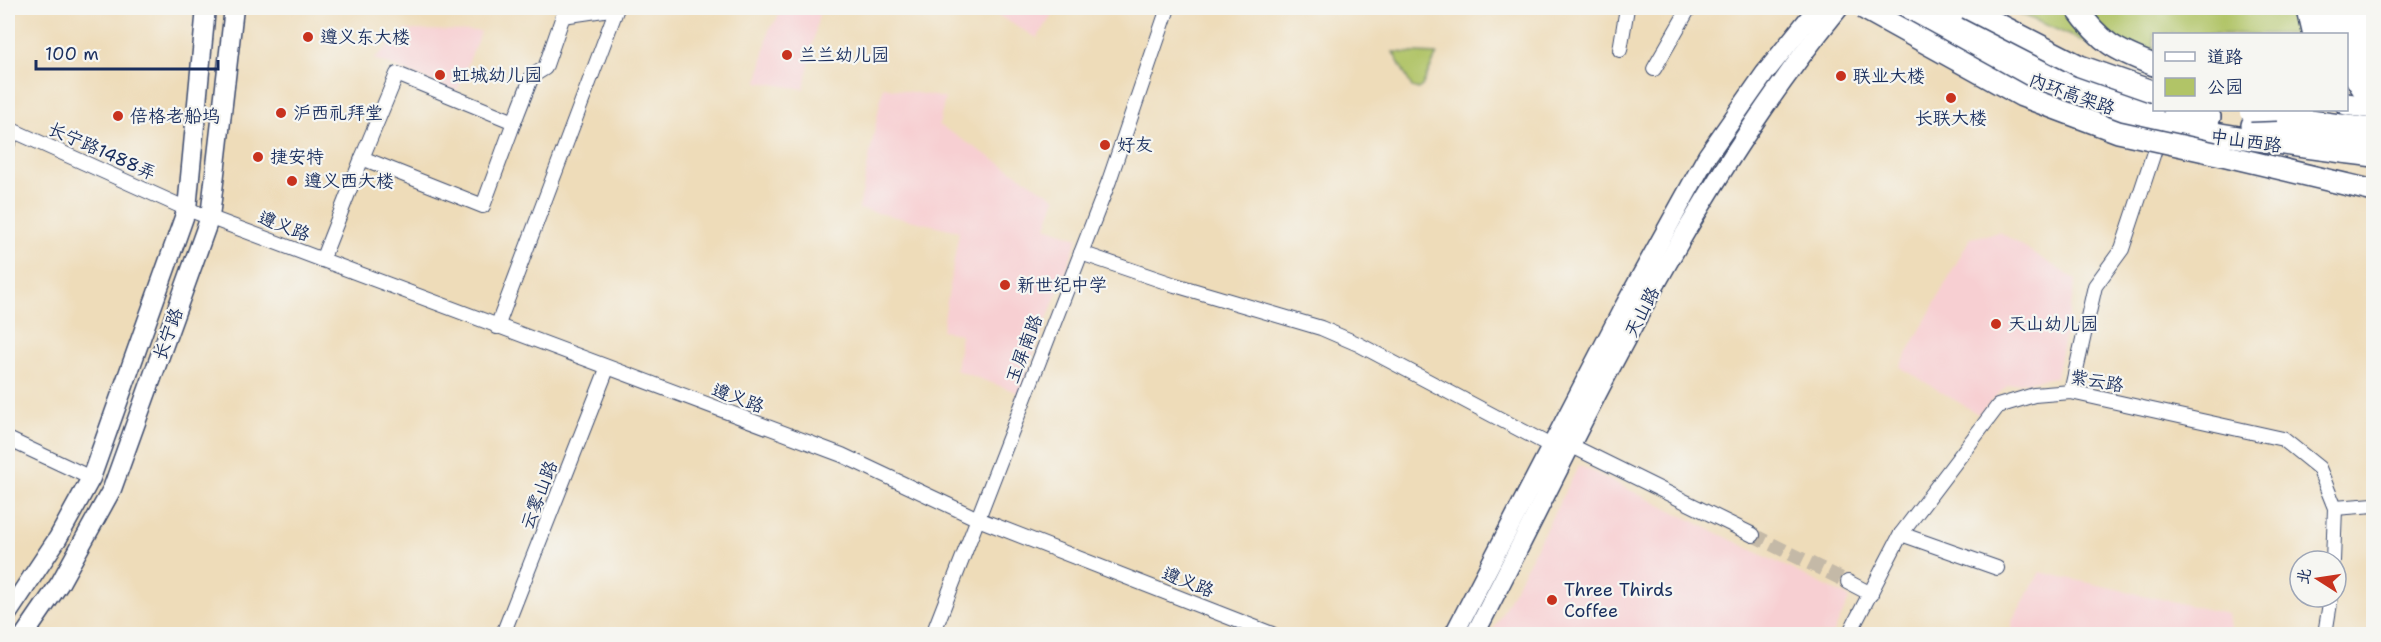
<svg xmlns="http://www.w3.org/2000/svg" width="2381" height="642" font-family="'Shantell Sans','LXGW WenKai TC',sans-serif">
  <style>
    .built { fill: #f7cfd2 }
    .green { fill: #b1c467; stroke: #667a62; stroke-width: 1.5 }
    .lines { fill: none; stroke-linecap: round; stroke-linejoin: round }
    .minor-tunnel { stroke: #c4b9a7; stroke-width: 14; stroke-dasharray: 14 7; stroke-linecap: butt }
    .minor-casing { stroke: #3b496c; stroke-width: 16 }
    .major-casing { stroke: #3b496c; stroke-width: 21 }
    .highway-casing { stroke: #3b496c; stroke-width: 24 }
    .minor { stroke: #fff; stroke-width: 14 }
    .major { stroke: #fff; stroke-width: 18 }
    .highway { stroke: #fff; stroke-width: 21 }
    .highway-bridge-casing { stroke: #3b496c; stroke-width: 24; stroke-linecap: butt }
    .highway-bridge { stroke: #fff; stroke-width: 21 }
    .poi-dot { fill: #c8321e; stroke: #f6f6f2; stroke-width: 2 }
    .labels { text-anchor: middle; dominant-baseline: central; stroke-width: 4.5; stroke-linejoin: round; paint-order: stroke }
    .poi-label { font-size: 18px; fill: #1b2f5e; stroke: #f6f6f2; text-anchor: start }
    .street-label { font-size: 18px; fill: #1b2f5e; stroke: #f6f6f2 }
  </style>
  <rect width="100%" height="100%" fill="#f6f6f2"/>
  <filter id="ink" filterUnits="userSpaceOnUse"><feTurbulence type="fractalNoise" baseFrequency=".0167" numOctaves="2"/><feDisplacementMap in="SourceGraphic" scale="12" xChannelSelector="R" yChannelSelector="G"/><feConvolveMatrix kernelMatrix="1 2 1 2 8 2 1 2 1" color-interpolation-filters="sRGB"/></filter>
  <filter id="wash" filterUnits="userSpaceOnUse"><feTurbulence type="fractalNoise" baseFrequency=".008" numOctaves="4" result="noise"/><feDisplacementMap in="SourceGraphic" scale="24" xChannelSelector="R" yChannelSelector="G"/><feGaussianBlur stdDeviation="1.35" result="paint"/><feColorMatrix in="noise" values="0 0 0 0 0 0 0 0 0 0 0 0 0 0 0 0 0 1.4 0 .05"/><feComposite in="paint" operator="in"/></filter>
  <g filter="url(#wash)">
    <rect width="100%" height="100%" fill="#eedcb9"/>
    <g class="built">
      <path d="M 780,8 L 820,8 L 804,89 L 758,82 L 769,29 L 778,18 Z"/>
      <path d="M 985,8 L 1057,8 L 1037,38 Z"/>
      <path d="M 405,30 L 481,31 L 457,91 L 374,59 Z"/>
      <path d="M 883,87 L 945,98 L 939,125 L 1056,198 L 1046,227 L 1078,238 L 1019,393 L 956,370 L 961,334 L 942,331 L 959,231 L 859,209 Z"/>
      <path d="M 2000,232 L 2076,280 L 2056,377 L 2008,385 L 1978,414 L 1900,367 L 1970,238 Z"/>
      <path d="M 1579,465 L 1850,598 L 1833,634 L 1491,634 Z"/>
      <path d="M 2040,572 L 2228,614 L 2231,634 L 2012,634 L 2012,621 Z"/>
    </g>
    <g class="green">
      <path d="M 2007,8 L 2310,8 L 2317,34 L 2154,34 L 2154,60 L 2103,50 Z"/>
      <path d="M 1393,52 L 1437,54 L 1422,86 L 1418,89 L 1412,87 Z"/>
    </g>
  </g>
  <g filter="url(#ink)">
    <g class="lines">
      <path class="minor-tunnel" d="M 1753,535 L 1848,582"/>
      <g class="minor-casing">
        <g id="minor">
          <path d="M 1620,50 L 1627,8"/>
          <path d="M 1654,69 L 1689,8"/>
          <path d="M 8,143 L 14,131 L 187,209 L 842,455 L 978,519 L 1272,634"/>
          <path d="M 362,158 L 397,74 L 514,122 L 532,76 L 545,68 L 563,16 L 617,8 L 497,327"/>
          <path d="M 1081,253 L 1175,285 L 1321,328 L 1358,344 L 1551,446"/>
          <path d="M 322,260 L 362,158 L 483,206 L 514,122"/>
          <path d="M 2071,392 L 2095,286 L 2122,249 L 2160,134"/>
          <path d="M 8,439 L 91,478"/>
          <path d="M 1572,446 L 1753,535"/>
          <path d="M 2335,508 L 2374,505"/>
          <path d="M 1901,534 L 1997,568"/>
          <path d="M 1848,582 L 1871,594"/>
          <path d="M 503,634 L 607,369"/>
          <path d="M 933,634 L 1109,181 L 1168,8"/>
          <path d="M 1849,634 L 1901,534 L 1998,406 L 2034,395 L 2071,392 L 2283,439 L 2319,468 L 2335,508 L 2333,561"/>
          <path d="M 2325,634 L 2331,597"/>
        </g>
      </g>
      <g class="major-casing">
        <g id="major">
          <path d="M 2306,8 L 2312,34"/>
          <path d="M 2330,8 L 2346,34"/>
          <path d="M 2348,8 L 2374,55"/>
          <path d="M 2346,35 L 2374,80"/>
          <path d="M 2262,113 L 2374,128"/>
          <path d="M 8,613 L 58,538 L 91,478 L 187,209 L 206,8"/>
          <path d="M 25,634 L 60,583 L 112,489 L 210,217 L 234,8"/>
          <path d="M 1454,634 L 1621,312 L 1707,156 L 1765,73 L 1817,8"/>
          <path d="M 1475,634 C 1586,420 1685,196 1839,8"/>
        </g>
      </g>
      <g class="highway-casing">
        <g id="highway">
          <path d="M 1891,8 C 1970,52 2051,96 2140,118 C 2217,136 2296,146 2374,156"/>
          <path d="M 1925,8 L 2071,79 L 2154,105"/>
          <path d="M 2076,8 C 2101,43 2115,50 2154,65"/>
          <path d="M 2314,8 L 2329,34"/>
          <path d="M 2365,8 L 2374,23"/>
          <path d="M 2346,63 L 2374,106"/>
          <path d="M 2346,104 L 2374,108"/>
          <path d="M 2174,110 L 2210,117"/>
          <path d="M 2252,125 L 2374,140"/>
          <path d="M 2214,153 L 2374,191"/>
        </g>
      </g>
      <use href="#minor" class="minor"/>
      <use href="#major" class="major"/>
      <use href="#highway" class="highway"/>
      <g class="highway-bridge-casing">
        <g id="highway-bridge">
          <path d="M 1863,8 L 2022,96 L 2118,132 L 2214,153"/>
          <path d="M 1967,8 L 2080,66 L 2154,92"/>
          <path d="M 2250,111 L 2277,110"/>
        </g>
      </g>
      <use href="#highway-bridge" class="highway-bridge"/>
    </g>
  </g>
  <g class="poi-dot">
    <circle cx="308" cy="37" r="6"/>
    <circle cx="787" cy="55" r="6"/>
    <circle cx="440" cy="75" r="6"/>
    <circle cx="1841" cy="76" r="6"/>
    <circle cx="1951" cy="98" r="6"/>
    <circle cx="281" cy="113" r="6"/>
    <circle cx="118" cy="116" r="6"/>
    <circle cx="1105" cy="145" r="6"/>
    <circle cx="258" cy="157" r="6"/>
    <circle cx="292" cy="181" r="6"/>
    <circle cx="1005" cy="285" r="6"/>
    <circle cx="1996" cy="324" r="6"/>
    <circle cx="1552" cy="600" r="6"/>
  </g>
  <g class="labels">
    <g class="poi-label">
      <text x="320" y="37">遵义东大楼</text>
      <text x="799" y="55">兰兰幼儿园</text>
      <text x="452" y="75">虹城幼儿园</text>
      <text x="1853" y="76">联业大楼</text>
      <text x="293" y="113">沪西礼拜堂</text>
      <text x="130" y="116">倍格老船坞</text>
      <text x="1951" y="118" text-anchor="middle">长联大楼</text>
      <text x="1117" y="145">好友</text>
      <text x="270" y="157">捷安特</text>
      <text x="304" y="181">遵义西大楼</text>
      <text x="1017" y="285">新世纪中学</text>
      <text x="2008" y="324">天山幼儿园</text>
      <text x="1564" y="590">Three Thirds<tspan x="1564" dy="21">Coffee</tspan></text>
    </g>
    <g class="street-label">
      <text transform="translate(2072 94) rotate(20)">内环高架路</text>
      <text transform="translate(2246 141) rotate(8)">中山西路</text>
      <text transform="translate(102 151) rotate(24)">长宁路1488弄</text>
      <text transform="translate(284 226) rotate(21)">遵义路</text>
      <text transform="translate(1642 312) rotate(-63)">天山路</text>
      <text transform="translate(168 334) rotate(-70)">长宁路</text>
      <text transform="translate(1024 349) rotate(-69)">玉屏南路</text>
      <text transform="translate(2097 381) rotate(10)">紫云路</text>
      <text transform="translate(738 398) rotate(20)">遵义路</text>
      <text transform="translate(539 495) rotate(-69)">云雾山路</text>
      <text transform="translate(1188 582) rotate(21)">遵义路</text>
    </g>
  </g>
  <rect width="2381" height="642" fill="none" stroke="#f6f6f2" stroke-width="30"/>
  <rect x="2153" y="33" width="195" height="78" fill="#f6f6f2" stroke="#9ea6b7" stroke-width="1.5"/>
  <rect x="2165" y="52" width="30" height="9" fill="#ffffff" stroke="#9ea6b7" stroke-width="1.5"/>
  <text x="2207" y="63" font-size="18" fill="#1b2f5e">道路</text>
  <rect x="2165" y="78" width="30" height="18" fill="#b1c467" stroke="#9ea6b7" stroke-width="1.5"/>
  <text x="2207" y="93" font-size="18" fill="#1b2f5e">公园</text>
  <g transform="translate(2318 579) rotate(282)"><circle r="28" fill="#f6f6f2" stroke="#9ea6b7" stroke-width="1.5"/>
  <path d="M0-4.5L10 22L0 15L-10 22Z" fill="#c8321e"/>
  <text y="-9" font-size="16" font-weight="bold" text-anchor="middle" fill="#1b2f5e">北</text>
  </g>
  <path d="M36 60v9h182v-9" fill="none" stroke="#1b2f5e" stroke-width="3"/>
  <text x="45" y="60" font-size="18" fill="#1b2f5e" stroke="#f6f6f2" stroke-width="4.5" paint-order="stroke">100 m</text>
</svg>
